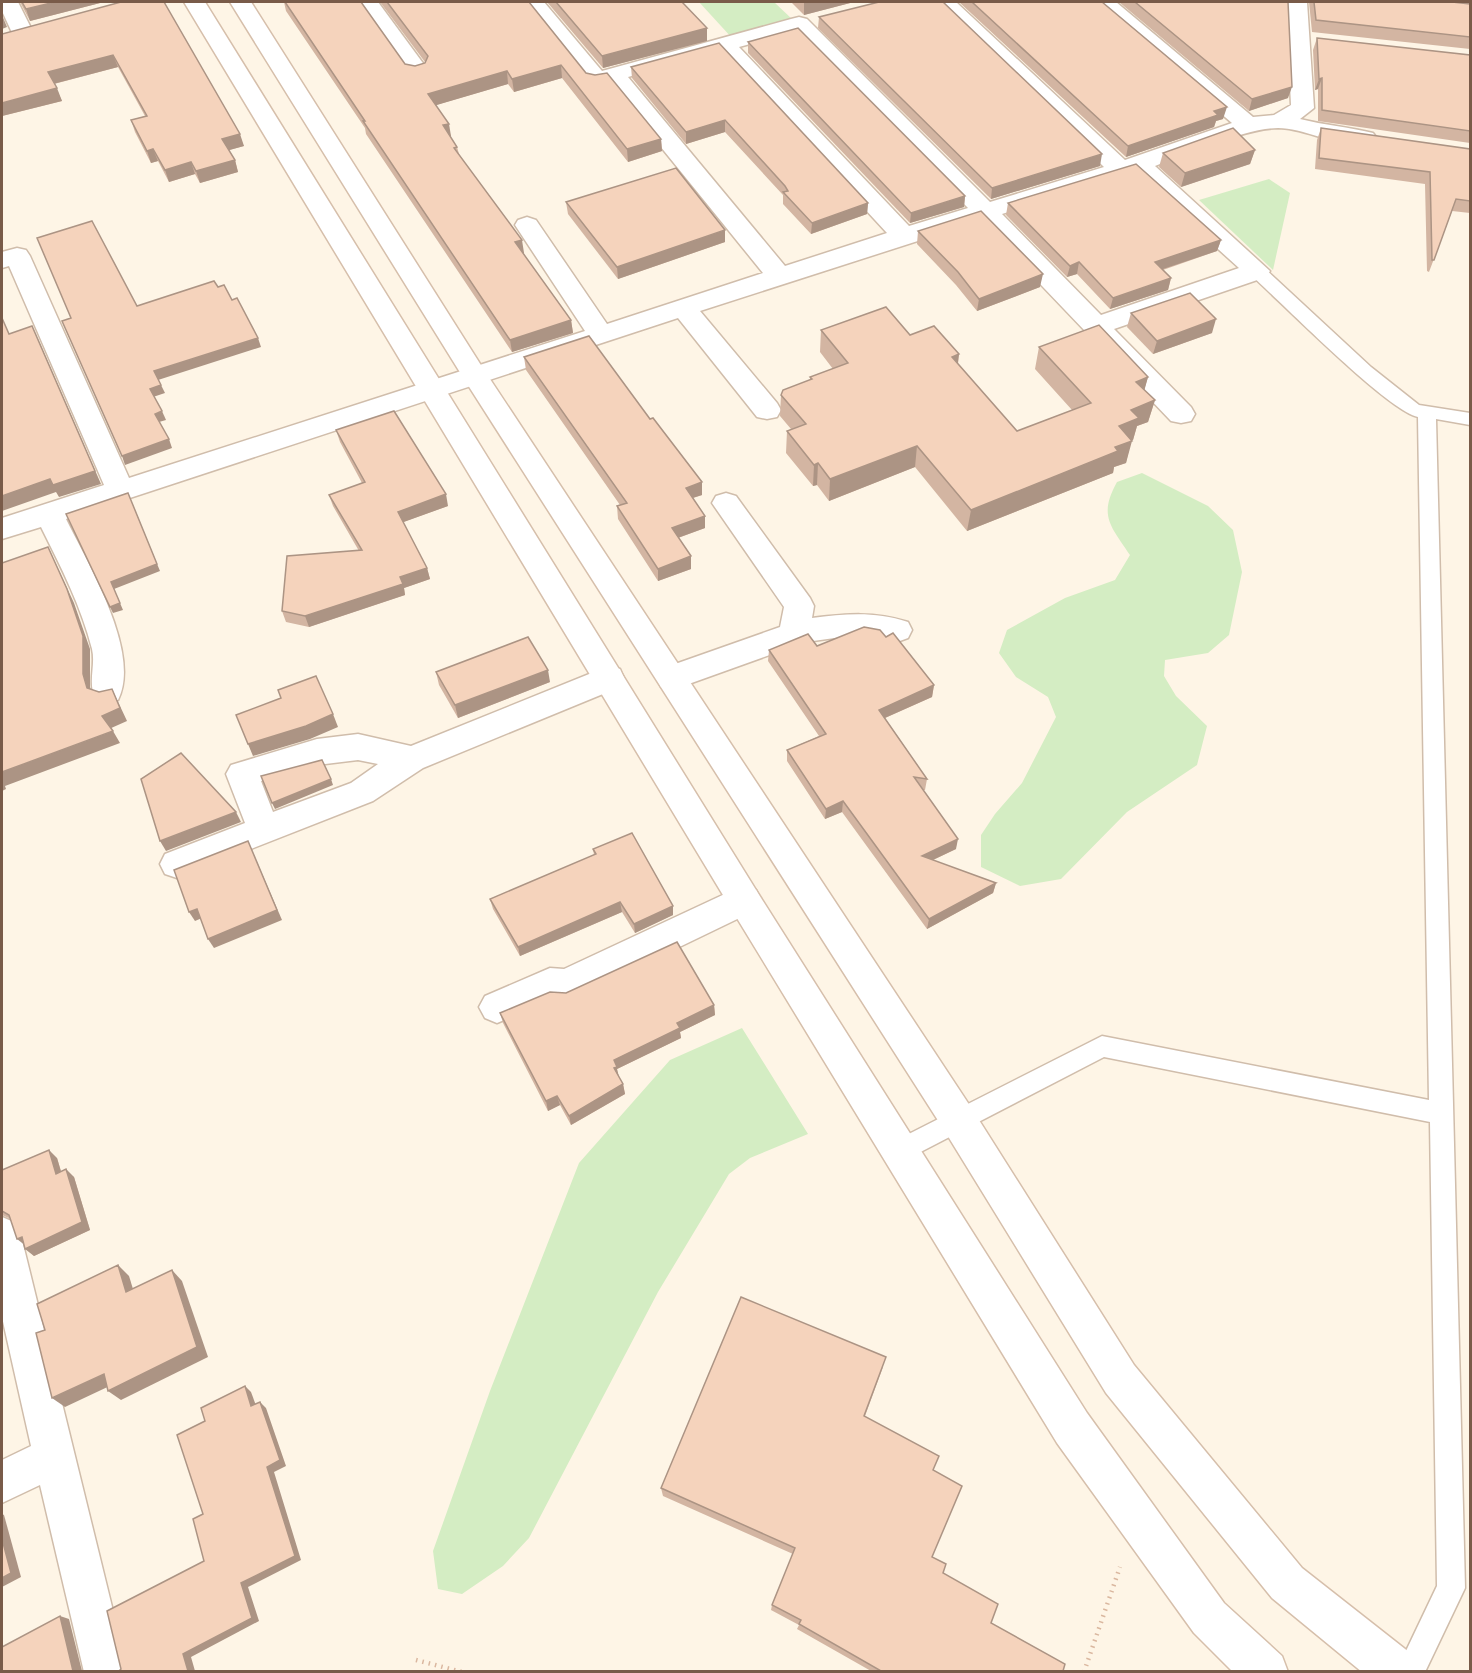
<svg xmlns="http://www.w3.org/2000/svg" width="1472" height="1673" font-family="'DejaVu Sans',sans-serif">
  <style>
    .green { fill: #d4edc3 }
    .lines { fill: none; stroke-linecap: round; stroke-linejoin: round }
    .lane-casing { stroke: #d0bdab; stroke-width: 3 }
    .street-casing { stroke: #d0bdab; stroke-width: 3 }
    .secondary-casing { stroke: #d6bfab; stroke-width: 3 }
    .path { stroke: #dab79f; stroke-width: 4.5; stroke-dasharray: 1.5 5; stroke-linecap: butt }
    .lane { fill: #fff; fill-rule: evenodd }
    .street { fill: #fff; fill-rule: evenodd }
    .secondary { fill: #fff; fill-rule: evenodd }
    .wall { fill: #d3b5a2 }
    .shaded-wall { fill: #ac9484 }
    .building { fill: #f5d3bc; stroke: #ac9484; stroke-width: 1.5 }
  </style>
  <rect width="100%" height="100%" fill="#fef5e6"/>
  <g class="green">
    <path d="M 699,2 L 774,2 L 793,20 L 732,38 Z"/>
    <path d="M 1269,179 L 1290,193 L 1273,270 L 1199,200 Z"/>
    <path d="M 1142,473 L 1208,506 L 1233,530 L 1242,572 L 1229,635 L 1208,653 L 1165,660 L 1164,676 L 1176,696 L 1207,726 L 1197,765 L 1127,812 L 1061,879 L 1020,886 L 981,867 L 981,835 L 995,814 L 1022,783 L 1056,717 L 1048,697 L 1016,677 L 999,653 L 1007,630 L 1065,598 L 1115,580 L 1130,555 C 1111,526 1098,516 1117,482 Z"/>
    <path d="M 742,1028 L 808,1134 L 750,1158 L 729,1174 L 658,1292 L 529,1538 L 503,1566 L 462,1594 L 438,1589 L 433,1551 L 490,1391 L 579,1163 L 670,1060 Z"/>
  </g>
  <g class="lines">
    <g class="lane-casing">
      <path id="lane" d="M 1257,266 L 1263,267 L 1371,367 L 1419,405 L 1470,413 L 1470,425 L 1436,419 L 1465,1588 L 1425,1672 L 1396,1672 L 1437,1586 L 1430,1122 L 1104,1057 L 909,1158 L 901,1161 L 893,1158 L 889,1150 L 893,1142 L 1102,1036 L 1429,1100 L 1418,417 C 1389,412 1280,301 1251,275 L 1249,271 L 1251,267 Z"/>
    </g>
    <g class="street-casing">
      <g id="street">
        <path d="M 2,2 L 18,2 L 33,32 L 30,37 L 22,39 L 14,37 L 2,11 Z"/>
        <path d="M 357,2 L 378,2 L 428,70 L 425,75 L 417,77 L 409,75 Z"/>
        <path d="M 523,2 L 544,2 L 602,71 L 791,19 L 799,17 L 807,19 L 990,202 L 1104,167 L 934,2 L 956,2 L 1125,160 L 1232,123 L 1096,7 L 1094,2 L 1116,2 L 1253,117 L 1274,115 L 1291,105 L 1286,2 L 1307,2 L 1314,108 L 1300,119 C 1324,125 1349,127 1373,133 L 1377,138 L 1373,143 C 1342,151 1307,128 1278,128 C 1242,129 1190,154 1155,166 L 1270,271 L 1266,277 L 1114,329 L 1191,407 L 1195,414 L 1191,421 L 1181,423 L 1171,421 L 980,221 L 700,311 L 777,403 L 781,410 L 777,417 L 767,419 L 757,417 L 678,318 L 66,519 C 87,562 142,653 118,700 L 107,703 L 96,700 C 87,683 96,666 92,649 C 81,606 61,567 41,527 L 2,539 L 2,518 L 104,485 L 9,266 L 2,268 L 2,252 L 17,248 L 26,250 L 30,256 L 129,478 L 585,331 L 515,225 L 518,220 L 527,217 L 536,220 L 607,324 L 763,273 L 609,83 L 597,86 L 589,84 ZM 795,32 L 968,208 L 909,226 L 739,47 ZM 720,52 L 887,233 L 785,266 L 628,77 ZM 1134,173 L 1239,268 L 1101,315 L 1002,214 Z"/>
        <path d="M 726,493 L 736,496 L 810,598 L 814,606 L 812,618 C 846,614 874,611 908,622 L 912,630 L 908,638 L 897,642 L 856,635 L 806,642 L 672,690 L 661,687 L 657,678 L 661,669 L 780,627 L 784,607 L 712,503 L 716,496 Z"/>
        <path d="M 609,666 L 620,669 L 624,678 L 620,687 L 423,768 L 373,801 L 177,878 L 165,874 L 160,864 L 165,854 L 245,823 L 226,774 L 231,765 L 317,739 L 358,734 L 411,746 ZM 358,760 L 378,764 L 351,783 L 273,812 L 261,781 L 317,765 Z"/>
        <path d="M 744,885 L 756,890 L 761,900 L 756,910 L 578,996 L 566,1001 L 552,1000 L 497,1023 L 485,1018 L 479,1007 L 485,996 L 550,968 L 564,969 Z"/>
        <path d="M 2,1217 L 16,1223 L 21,1236 L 128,1672 L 84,1672 L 40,1485 L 2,1503 L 2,1460 L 31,1446 L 2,1317 Z"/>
      </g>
    </g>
    <g class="secondary-casing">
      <g id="secondary">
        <path d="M 184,2 L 205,2 L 756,890 L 1087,1413 L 1224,1603 L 1282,1656 L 1288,1672 L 1233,1672 L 1194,1633 L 1057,1443 L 732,910 Z"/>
        <path d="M 230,2 L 251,2 L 484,370 L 972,1109 L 1134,1365 L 1302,1568 L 1414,1656 L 1420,1672 L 1362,1672 L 1272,1598 L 1106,1393 L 946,1133 L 466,382 Z"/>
      </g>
    </g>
    <g class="path">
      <path d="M 416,1660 L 462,1672"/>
      <path d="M 1084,1672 L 1120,1567"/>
    </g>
    <use href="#lane" class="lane"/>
    <use href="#street" class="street"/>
    <use href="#secondary" class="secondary"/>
  </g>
  <g class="wall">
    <path d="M 20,2 L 104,2 L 30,21 Z"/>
    <path d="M 122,2 L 244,146 L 229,150 L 235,160 L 238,172 L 200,183 L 195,174 L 169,182 L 158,161 L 151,163 L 135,132 L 131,120 L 145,116 L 118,67 L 54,84 L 62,101 L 2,116 Z"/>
    <path d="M 284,2 L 361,2 L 405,64 L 415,66 L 425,63 L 425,62 L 380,2 L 529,2 L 586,73 L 661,139 L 662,151 L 628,162 L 562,78 L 514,92 L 508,84 L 436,105 L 451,136 L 450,137 L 457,147 L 459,154 L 524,253 L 523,253 L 571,320 L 573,333 L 512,352 L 366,134 L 365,128 L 286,11 Z"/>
    <path d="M 547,2 L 682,2 L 707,28 L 707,41 L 603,68 Z"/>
    <path d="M 791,2 L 854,2 L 804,15 Z"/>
    <path d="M 959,2 L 1102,2 L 1223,119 L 1216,121 L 1214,127 L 1126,157 Z"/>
    <path d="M 1119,2 L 1288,2 L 1288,98 L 1249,111 Z"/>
    <path d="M 1309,2 L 1452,2 L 1470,4 L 1470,49 L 1312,32 Z"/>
    <path d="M 819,17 L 1100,166 L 991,199 L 818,28 Z"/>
    <path d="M 1317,38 L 1470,55 L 1470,143 L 1318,121 L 1318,89 L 1315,90 L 1313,50 Z"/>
    <path d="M 748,42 L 965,196 L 964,207 L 910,223 L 748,53 Z"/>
    <path d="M 631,67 L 868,203 L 867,214 L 811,234 L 783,204 L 783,195 L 725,132 L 686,144 L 632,78 Z"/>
    <path d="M 1321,128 L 1470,149 L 1470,213 L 1452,211 L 1429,272 L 1427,271 L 1425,184 L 1315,169 L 1317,140 Z"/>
    <path d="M 1255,150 L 1250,164 L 1181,187 L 1159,167 L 1163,153 Z"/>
    <path d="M 566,202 L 725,242 L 618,279 L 568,214 Z"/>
    <path d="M 1008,203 L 1221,240 L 1217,251 L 1163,270 L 1171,278 L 1168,290 L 1110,309 L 1077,274 L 1067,277 L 1006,215 Z"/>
    <path d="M 918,231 L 1040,287 L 977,311 L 956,285 L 917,244 Z"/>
    <path d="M 1131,313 L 1212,333 L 1153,354 L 1127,327 Z"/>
    <path d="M 821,330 L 910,335 L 959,354 L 958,364 L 1017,431 L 1072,410 L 1035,369 L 1039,347 L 1148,377 L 1144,390 L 1155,400 L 1148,422 L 1137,426 L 1133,440 L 1131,440 L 1126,463 L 1114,467 L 1113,473 L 967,531 L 915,467 L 829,501 L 817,485 L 813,486 L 786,453 L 787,431 L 791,429 L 780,416 L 781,395 L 810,380 L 810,377 L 833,369 L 820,352 Z"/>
    <path d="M 524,357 L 702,495 L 693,498 L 705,528 L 678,538 L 691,556 L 691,569 L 658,581 L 618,519 L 617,506 L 620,505 L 526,370 Z"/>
    <path d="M 336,430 L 448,506 L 403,522 L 427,568 L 430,579 L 404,588 L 405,595 L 309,627 L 286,622 L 282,611 L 359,551 L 333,506 L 329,495 L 362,483 L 340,442 Z"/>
    <path d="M 886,637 L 934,685 L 932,697 L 885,718 L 927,779 L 925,790 L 923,790 L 956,849 L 933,860 L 996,883 L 993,893 L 927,929 L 842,812 L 825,819 L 787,761 L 787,750 L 819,736 L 768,661 L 769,650 L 817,646 Z"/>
    <path d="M 436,672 L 550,682 L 458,718 L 439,685 Z"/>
    <path d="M 593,849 L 673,906 L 673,915 L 635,933 L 622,912 L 520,956 L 493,909 L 490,899 L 594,855 Z"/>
    <path d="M 714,1005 L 715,1015 L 680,1032 L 681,1038 L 617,1069 L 618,1076 L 623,1084 L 625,1094 L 571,1125 L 560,1105 L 548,1111 L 503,1023 L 500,1013 Z"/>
    <path d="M 57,1158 L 61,1171 L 74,1177 L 90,1230 L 34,1256 L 24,1245 L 11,1219 L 2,1215 L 2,1170 Z"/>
    <path d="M 883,1367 L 865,1416 L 933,1470 L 932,1557 L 943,1573 L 991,1623 L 1063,1671 L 871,1671 L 797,1629 L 799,1625 L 771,1610 L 772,1605 L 793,1554 L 663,1496 L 661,1488 Z"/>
  </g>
  <g class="shaded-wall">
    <path d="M 55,2 L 104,2 L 30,21 L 26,9 Z"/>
    <path d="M 804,2 L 854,2 L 804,15 Z"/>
    <path d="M 2,15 L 7,27 L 2,29 Z"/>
    <path d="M 707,28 L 707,41 L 603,68 L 602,56 Z"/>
    <path d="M 113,55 L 118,67 L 53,84 L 48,72 Z"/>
    <path d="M 561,65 L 562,78 L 514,92 L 512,79 Z"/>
    <path d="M 507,71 L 508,84 L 430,107 L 428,94 Z"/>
    <path d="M 1322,78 L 1318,89 L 1315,90 L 1319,79 Z"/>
    <path d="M 1292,87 L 1288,98 L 1249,111 L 1252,99 Z"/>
    <path d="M 57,88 L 62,101 L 2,116 L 2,103 Z"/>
    <path d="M 1227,107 L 1223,119 L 1216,121 L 1214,127 L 1126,157 L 1128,146 L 1214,111 Z"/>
    <path d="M 725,120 L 725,132 L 686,144 L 686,132 Z"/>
    <path d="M 449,124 L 451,136 L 445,138 L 443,125 Z"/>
    <path d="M 240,134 L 244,146 L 226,151 L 222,139 Z"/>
    <path d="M 661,139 L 662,151 L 628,162 L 627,149 Z"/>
    <path d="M 153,149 L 158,161 L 151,163 L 147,151 Z"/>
    <path d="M 1255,150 L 1250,164 L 1181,187 L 1185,173 Z"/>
    <path d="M 1102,154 L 1100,166 L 991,199 L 992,188 Z"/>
    <path d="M 235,160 L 238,172 L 200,183 L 196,171 Z"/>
    <path d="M 191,162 L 195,174 L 169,182 L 165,170 Z"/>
    <path d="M 965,196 L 964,207 L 910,223 L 911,213 Z"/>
    <path d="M 868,203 L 867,214 L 811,234 L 812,223 Z"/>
    <path d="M 725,230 L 725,242 L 618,279 L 617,267 Z"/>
    <path d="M 522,240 L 524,253 L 517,255 L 515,242 Z"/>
    <path d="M 1221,240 L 1217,251 L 1151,273 L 1155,262 Z"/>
    <path d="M 1079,262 L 1077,274 L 1067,277 L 1070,266 Z"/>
    <path d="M 1043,274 L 1040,287 L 977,311 L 979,299 Z"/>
    <path d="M 1171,278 L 1168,290 L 1110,309 L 1113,298 Z"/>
    <path d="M 1216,319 L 1212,333 L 1153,354 L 1157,341 Z"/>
    <path d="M 571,320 L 573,333 L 512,352 L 510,340 Z"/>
    <path d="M 258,338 L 261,347 L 158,380 L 154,371 Z"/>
    <path d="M 38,339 L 101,484 L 59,497 L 56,492 L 2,511 L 2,496 Z"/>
    <path d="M 959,354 L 956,376 L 952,357 Z"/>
    <path d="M 1148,377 L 1142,399 L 1136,382 Z"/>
    <path d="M 161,385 L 165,393 L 153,397 L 150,389 Z"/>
    <path d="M 1155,400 L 1148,422 L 1137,426 L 1133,440 L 1113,448 L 1119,426 L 1131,410 Z"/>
    <path d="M 162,411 L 166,420 L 159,422 L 155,414 Z"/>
    <path d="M 169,439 L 172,448 L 125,465 L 122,456 Z"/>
    <path d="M 1132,441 L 1126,463 L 1114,467 L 1113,473 L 967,531 L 971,510 L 1115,447 Z"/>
    <path d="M 917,446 L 915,467 L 829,501 L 830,479 Z"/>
    <path d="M 818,463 L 817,485 L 813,486 L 814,465 Z"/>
    <path d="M 702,482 L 702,495 L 686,500 L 686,488 Z"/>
    <path d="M 128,493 L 160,571 L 114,589 L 123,610 L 113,613 L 110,607 L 111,582 Z"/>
    <path d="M 446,494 L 448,506 L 401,523 L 398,512 Z"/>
    <path d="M 705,516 L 705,528 L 672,540 L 672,528 Z"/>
    <path d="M 48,547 L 74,603 L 90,649 L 90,687 L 94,701 L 87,688 Z"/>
    <path d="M 691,556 L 691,569 L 658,581 L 658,569 Z"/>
    <path d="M 427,568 L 430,579 L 404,588 L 405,595 L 309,627 L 305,616 L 400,577 Z"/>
    <path d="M 548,670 L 550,682 L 458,718 L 455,705 Z"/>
    <path d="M 934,685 L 932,697 L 878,721 L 879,710 Z"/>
    <path d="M 112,689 L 127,721 L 109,729 L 102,716 Z"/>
    <path d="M 333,714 L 338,727 L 310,739 L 253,756 L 248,744 Z"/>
    <path d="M 113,731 L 120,743 L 5,786 L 6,789 L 2,791 L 2,772 Z"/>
    <path d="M 331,779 L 333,785 L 275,809 L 272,803 Z"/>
    <path d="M 843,801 L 842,812 L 825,819 L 826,809 Z"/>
    <path d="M 236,812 L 241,822 L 166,851 L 160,841 Z"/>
    <path d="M 958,839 L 956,849 L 920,866 L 922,856 Z"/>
    <path d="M 248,841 L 282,920 L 214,948 L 208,939 Z"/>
    <path d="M 996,883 L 993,893 L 927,929 L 929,919 Z"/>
    <path d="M 620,902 L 622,912 L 520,956 L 518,947 Z"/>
    <path d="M 673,906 L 673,915 L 635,933 L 634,924 Z"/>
    <path d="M 197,909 L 202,918 L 195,921 L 189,912 Z"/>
    <path d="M 714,1005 L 715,1015 L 680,1032 L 681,1038 L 617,1069 L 619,1077 L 615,1078 L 614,1060 L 677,1023 Z"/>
    <path d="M 623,1084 L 625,1094 L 571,1125 L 569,1116 Z"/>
    <path d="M 557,1096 L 560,1105 L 548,1111 L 546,1101 Z"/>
    <path d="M 49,1150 L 57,1158 L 64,1182 L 56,1174 Z"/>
    <path d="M 66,1169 L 74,1177 L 90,1230 L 34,1256 L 25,1249 Z"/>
    <path d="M 22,1237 L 26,1246 L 17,1239 Z"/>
    <path d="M 118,1265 L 129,1276 L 137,1302 L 126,1292 Z"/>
    <path d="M 172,1270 L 182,1281 L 208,1357 L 121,1400 L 108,1391 Z"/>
    <path d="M 104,1374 L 116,1383 L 65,1407 L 52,1398 Z"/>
    <path d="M 245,1386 L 251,1392 L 258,1411 L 251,1406 Z"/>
    <path d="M 260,1402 L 266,1408 L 286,1466 L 274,1472 L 301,1560 L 248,1587 L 259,1621 L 191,1657 L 195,1671 L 188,1671 L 183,1654 L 241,1583 L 267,1467 Z"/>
    <path d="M 2,1514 L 4,1515 L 21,1577 L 2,1587 Z"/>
    <path d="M 60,1616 L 69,1619 L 82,1671 L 73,1671 Z"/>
  </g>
  <g class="building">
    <path d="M 22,2 L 55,2 L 26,9 Z"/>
    <path d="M 121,2 L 164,2 L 240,134 L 222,139 L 235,160 L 196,171 L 191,162 L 165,170 L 153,149 L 147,151 L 131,120 L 147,116 L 113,55 L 48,72 L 57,88 L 2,103 L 2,34 Z"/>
    <path d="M 285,2 L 361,2 L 405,64 L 415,66 L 425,63 L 428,56 L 387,2 L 529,2 L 586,73 L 595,75 L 607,73 L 661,139 L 627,149 L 561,65 L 512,79 L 507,71 L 428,94 L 449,124 L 443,125 L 457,147 L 454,148 L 522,240 L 515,242 L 571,320 L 510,340 L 363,121 L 365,121 Z"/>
    <path d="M 556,2 L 682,2 L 707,28 L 602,56 Z"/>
    <path d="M 879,2 L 943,2 L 1102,154 L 992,188 L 819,17 Z"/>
    <path d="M 972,2 L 1102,2 L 1227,107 L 1214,111 L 1218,115 L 1128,146 Z"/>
    <path d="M 1135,2 L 1288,2 L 1292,87 L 1252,99 Z"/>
    <path d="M 1314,2 L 1452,2 L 1470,4 L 1470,37 L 1316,20 Z"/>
    <path d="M 798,28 L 965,196 L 911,213 L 748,42 Z"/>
    <path d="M 1317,38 L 1470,55 L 1470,131 L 1322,110 L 1322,78 L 1319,79 Z"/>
    <path d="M 719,43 L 868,203 L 812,223 L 783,192 L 788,191 L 785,186 L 725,120 L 686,132 L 631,67 Z"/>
    <path d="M 1233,128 L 1255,150 L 1185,173 L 1163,153 Z"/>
    <path d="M 1321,128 L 1470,149 L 1470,201 L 1456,199 L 1434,260 L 1432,260 L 1430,172 L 1319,158 Z"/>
    <path d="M 1136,164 L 1221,240 L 1155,262 L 1171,278 L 1113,298 L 1079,262 L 1070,266 L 1008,203 Z"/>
    <path d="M 676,168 L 725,230 L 617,267 L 566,202 Z"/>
    <path d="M 981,211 L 1043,274 L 979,299 L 958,272 L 918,231 Z"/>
    <path d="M 92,221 L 137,306 L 214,281 L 218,287 L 224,285 L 232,300 L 237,298 L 258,338 L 154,371 L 161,385 L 150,389 L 162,411 L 155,414 L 169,439 L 122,456 L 62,321 L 71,318 L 37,238 Z"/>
    <path d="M 1190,293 L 1216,319 L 1157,341 L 1131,313 Z"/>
    <path d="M 886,307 L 910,335 L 934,326 L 959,354 L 952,357 L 1017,431 L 1091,403 L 1039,347 L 1099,325 L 1148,377 L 1136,382 L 1155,400 L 1131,410 L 1139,418 L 1119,426 L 1132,441 L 1115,447 L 1118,451 L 971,510 L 917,446 L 830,479 L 818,463 L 814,465 L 787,431 L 806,424 L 781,395 L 783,390 L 812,379 L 810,377 L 848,363 L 821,330 Z"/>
    <path d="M 2,318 L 9,334 L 32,326 L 95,471 L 53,485 L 50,479 L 2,496 Z"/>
    <path d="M 589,336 L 650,419 L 653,418 L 702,482 L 686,488 L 705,516 L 672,528 L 691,556 L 658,569 L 617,506 L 627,503 L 524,357 Z"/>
    <path d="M 394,411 L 446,494 L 398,512 L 427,568 L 400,577 L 403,584 L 305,616 L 282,611 L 287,556 L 362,550 L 329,495 L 365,482 L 336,430 Z"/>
    <path d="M 128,493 L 157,564 L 111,582 L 120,603 L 110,607 L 66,514 Z"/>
    <path d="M 48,547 L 67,589 L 83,636 L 83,674 L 87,688 L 99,692 L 112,689 L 120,708 L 102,716 L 113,731 L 2,772 L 2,563 Z"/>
    <path d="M 864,627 L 880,630 L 886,637 L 893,633 L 934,685 L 879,710 L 927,779 L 914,777 L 958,839 L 922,856 L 996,883 L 929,919 L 843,801 L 826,809 L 787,750 L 826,734 L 769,650 L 808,634 L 817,646 Z"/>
    <path d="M 528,637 L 548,670 L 455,705 L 436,672 Z"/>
    <path d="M 316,676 L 333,714 L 306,726 L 248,744 L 236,715 L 281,698 L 278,690 Z"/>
    <path d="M 181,753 L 236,812 L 160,841 L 141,779 Z"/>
    <path d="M 322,760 L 331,779 L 272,803 L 261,776 Z"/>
    <path d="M 632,833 L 673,906 L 634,924 L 620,902 L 518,947 L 490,899 L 596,854 L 593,849 Z"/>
    <path d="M 248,841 L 277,910 L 208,939 L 197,909 L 189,912 L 174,870 Z"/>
    <path d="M 677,942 L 714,1005 L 677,1023 L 680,1028 L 614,1060 L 617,1067 L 614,1068 L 623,1084 L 569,1116 L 557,1096 L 546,1101 L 500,1013 L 550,992 L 566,993 Z"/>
    <path d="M 49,1150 L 56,1174 L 66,1169 L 82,1222 L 25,1249 L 22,1237 L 17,1239 L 9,1215 L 2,1211 L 2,1170 Z"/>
    <path d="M 118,1265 L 126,1292 L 172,1270 L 197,1347 L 108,1391 L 104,1374 L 52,1398 L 36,1333 L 45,1330 L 37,1304 Z"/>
    <path d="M 741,1297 L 886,1357 L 864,1416 L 939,1456 L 933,1470 L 962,1486 L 932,1557 L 946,1564 L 943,1573 L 998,1604 L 991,1623 L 1065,1664 L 1063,1671 L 881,1671 L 799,1624 L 801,1620 L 772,1605 L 795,1548 L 661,1488 Z"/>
    <path d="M 245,1386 L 251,1406 L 260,1402 L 280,1460 L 267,1467 L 295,1556 L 241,1583 L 252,1618 L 183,1654 L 188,1671 L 119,1671 L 121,1669 L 107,1611 L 204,1561 L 193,1519 L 203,1514 L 177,1435 L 205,1421 L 201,1408 Z"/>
    <path d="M 2,1539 L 11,1573 L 2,1578 Z"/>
    <path d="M 60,1616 L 73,1671 L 101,1671 L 2,1671 L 2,1647 Z"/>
  </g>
  <rect width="1472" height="1673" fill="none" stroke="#795b49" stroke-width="6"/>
</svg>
